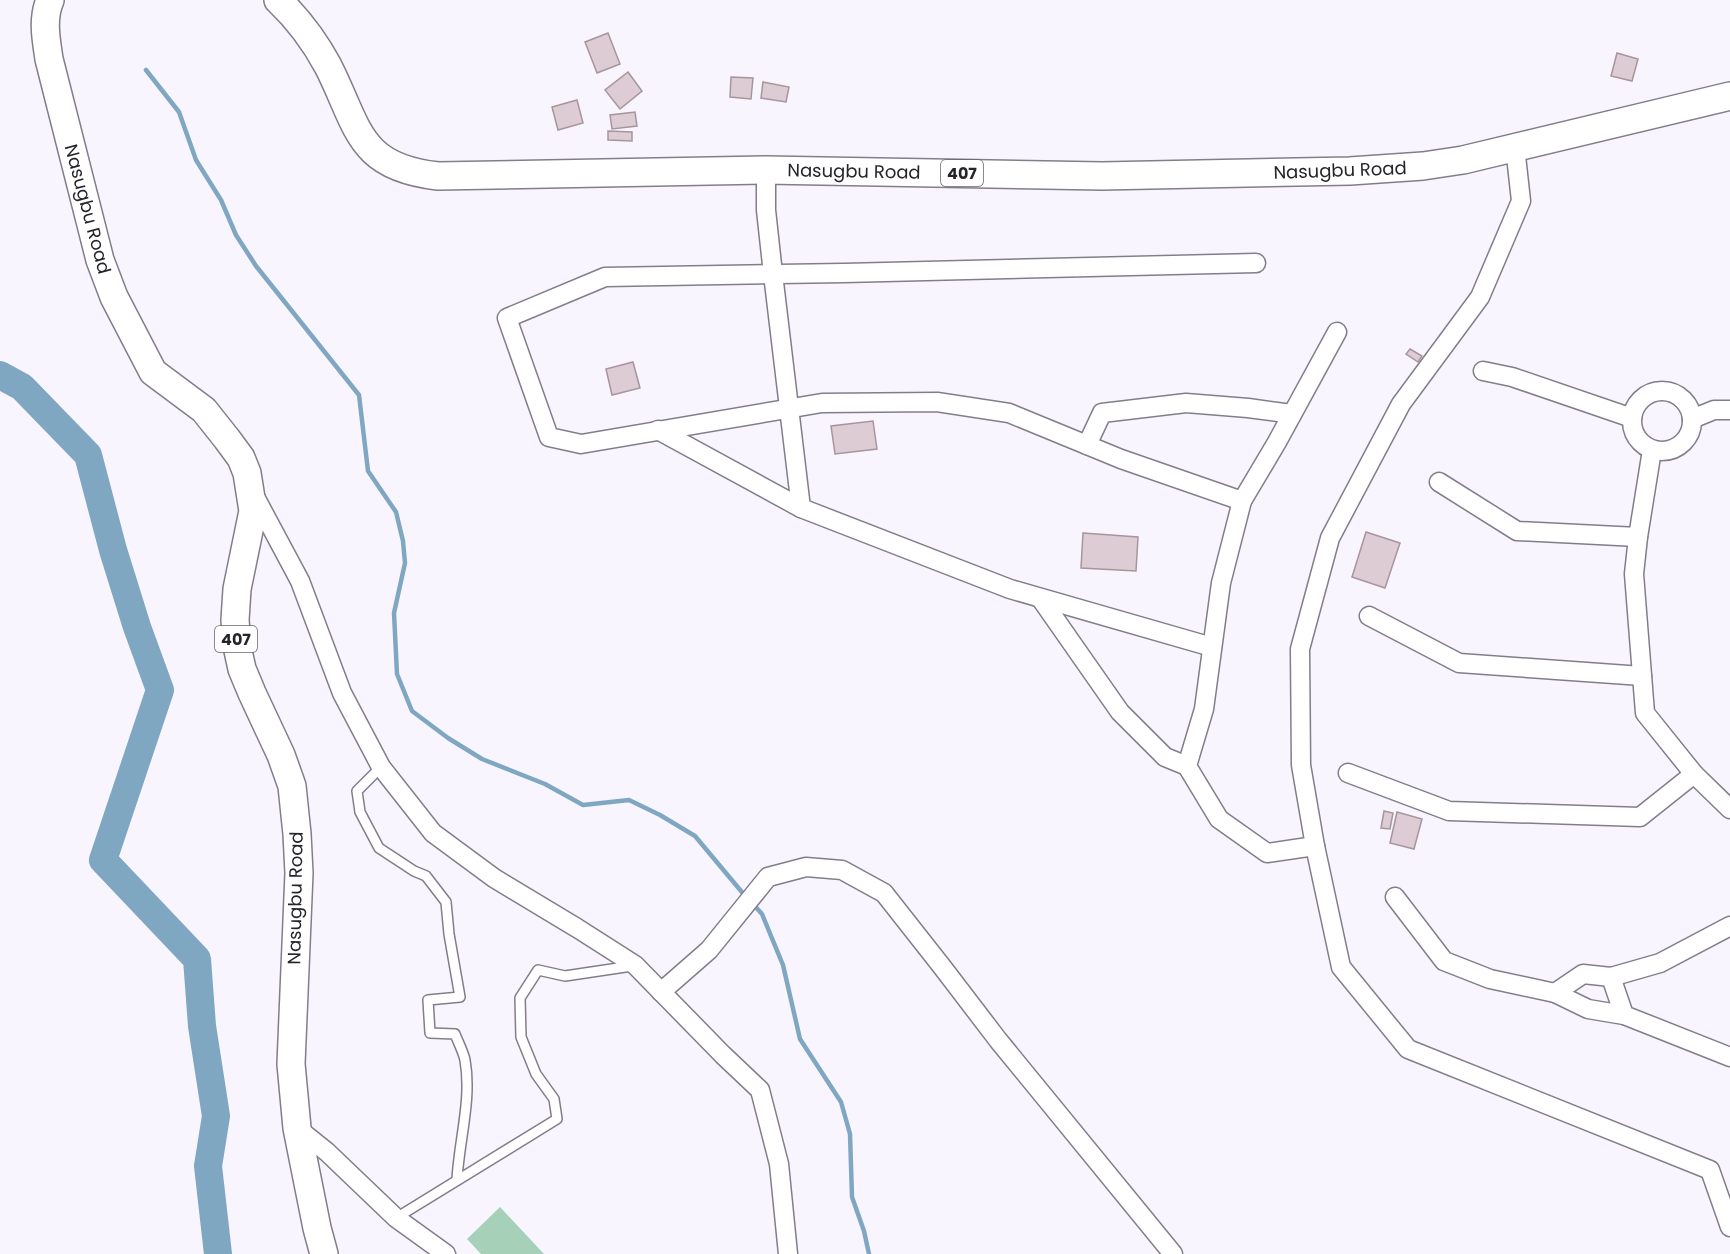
<svg xmlns="http://www.w3.org/2000/svg" width="1730" height="1254" font-family="Poppins,sans-serif">
  <style>
    .green { fill: #a7d0b9 }
    .lines { fill: none; stroke-linecap: round; stroke-linejoin: round }
    .stream { stroke: #80a7c2; stroke-width: 4.5 }
    .river { stroke: #80a7c2; stroke-width: 28 }
    .building { fill: #ddccd3; stroke: #a6969c; stroke-width: 1.5 }
    .service-casing { stroke: #837d8b; stroke-width: 12 }
    .minor-casing { stroke: #837d8b; stroke-width: 21 }
    .primary-casing { stroke: #837d8b; stroke-width: 30 }
    .service { stroke: #fff; stroke-width: 9 }
    .minor { stroke: #fff; stroke-width: 18 }
    .primary { stroke: #fff; stroke-width: 27 }
    .labels { text-anchor: middle; dominant-baseline: central; stroke-width: 4.5; stroke-linejoin: round; paint-order: stroke }
    .shield { fill: #fff; stroke: #676669; stroke-width: 1.5 }
    .shield-label { font-size: 16px; font-weight: bold; fill: #262429 }
    .street-label { font-size: 18px; fill: #262429; stroke: #fff }
  </style>
  <rect width="100%" height="100%" fill="#f9f5fe"/>
  <path class="green" d="M 500,1207 L 544,1254 L 481,1254 L 467,1239 Z"/>
  <g class="lines">
    <g class="stream">
      <path d="M 146,70 L 179,112 L 196,160 L 221,200 L 236,235 L 256,266 L 359,395 L 368,471 L 396,512 L 403,541 L 405,563 L 394,613 L 397,674 L 412,711 L 448,738 L 482,759 L 545,784 L 583,805 L 629,800 L 660,815 L 695,836 L 746,897"/>
      <path d="M 752,903 L 762,914 L 783,965 L 800,1039 L 841,1102 L 850,1134 L 852,1197 L 864,1231 L 869,1254"/>
    </g>
    <path class="river" d="M 0,375 L 22,387 L 88,455 L 113,550 L 137,627 L 160,690 L 103,860 L 197,959 L 202,1026 L 216,1116 L 208,1166 L 218,1254"/>
  </g>
  <g class="building">
    <path d="M 608,33 L 620,64 L 597,73 L 585,42 Z"/>
    <path d="M 1617,53 L 1638,59 L 1632,81 L 1611,76 Z"/>
    <path d="M 628,72 L 642,91 L 620,109 L 605,90 Z"/>
    <path d="M 731,77 L 753,78 L 751,99 L 730,97 Z"/>
    <path d="M 763,82 L 789,87 L 786,102 L 761,98 Z"/>
    <path d="M 577,100 L 583,123 L 558,130 L 552,107 Z"/>
    <path d="M 635,112 L 637,126 L 612,129 L 610,115 Z"/>
    <path d="M 608,131 L 632,132 L 632,141 L 608,140 Z"/>
    <path d="M 1410,349 L 1422,356 L 1418,362 L 1406,354 Z"/>
    <path d="M 633,362 L 640,388 L 612,395 L 606,369 Z"/>
    <path d="M 873,421 L 877,449 L 835,454 L 831,426 Z"/>
    <path d="M 1366,532 L 1400,543 L 1385,588 L 1352,577 Z"/>
    <path d="M 1083,533 L 1138,537 L 1136,571 L 1081,568 Z"/>
    <path d="M 1384,811 L 1393,813 L 1390,829 L 1381,828 Z"/>
    <path d="M 1397,812 L 1422,819 L 1414,849 L 1390,843 Z"/>
  </g>
  <g class="lines">
    <g class="service-casing">
      <g id="service">
        <path d="M 381,767 L 357,791 L 360,812 L 379,848 L 414,871 L 426,876 L 446,902 L 449,934 L 460,997 L 428,1000 L 430,1033 L 455,1034 C 458,1042 463,1051 465,1060 C 472,1100 459,1140 457,1180"/>
        <path d="M 396,1218 L 557,1119 L 554,1099 L 536,1074 L 521,1037 L 520,998 L 538,970 L 565,976 L 632,966"/>
      </g>
    </g>
    <g class="minor-casing">
      <g id="minor">
        <path d="M 1515,147 L 1521,201 L 1480,297 L 1401,404 L 1330,538 L 1300,649 L 1301,765 L 1315,846 L 1341,967 L 1408,1049 L 1710,1170 L 1730,1227"/>
        <path d="M 766,170 L 766,210 L 773,274 L 801,508"/>
        <path d="M 1483,371 L 1512,377 L 1632,418"/>
        <circle cx="1662" cy="421" r="30"/>
        <path d="M 1692,419 L 1714,410 L 1730,410"/>
        <path d="M 658,430 L 801,508 L 1010,589 L 1212,647"/>
        <path d="M 1087,445 L 1102,413 L 1186,403 L 1248,408 L 1292,414"/>
        <path d="M 1652,450 L 1638,537 L 1634,574 L 1645,713 L 1694,774 L 1730,809"/>
        <path d="M 1439,482 L 1517,531 L 1638,537"/>
        <path d="M 254,495 L 300,581 L 342,693 L 381,767 L 433,833 L 494,878 L 577,928 L 635,965 L 723,1055 L 760,1090 L 779,1164 L 788,1254"/>
        <path d="M 1242,501 L 1121,459 L 1009,413 L 937,402 L 822,403 L 581,444 L 549,437 L 507,318 L 605,277 L 844,273 L 1256,263"/>
        <path d="M 1041,599 L 1120,712 L 1165,757 L 1187,766"/>
        <path d="M 1369,616 L 1459,663 L 1642,676"/>
        <path d="M 1348,773 L 1449,811 L 1640,817 L 1694,774"/>
        <path d="M 1315,846 L 1267,853 L 1219,819 L 1187,766 L 1204,709 L 1221,583 L 1242,501 L 1277,442 L 1337,332"/>
        <path d="M 1395,897 L 1444,961 L 1490,979 L 1555,993"/>
        <path d="M 1730,926 L 1660,963 L 1611,977 L 1624,1015 L 1730,1057"/>
        <path d="M 1611,977 L 1583,974 L 1555,993 L 1588,1009 L 1624,1015"/>
        <path d="M 661,992 L 709,950 L 768,877 L 806,867 L 842,870 L 884,893 L 943,968 L 998,1040 L 1173,1254"/>
        <path d="M 297,1128 L 327,1152 L 396,1218 L 446,1254"/>
      </g>
    </g>
    <g class="primary-casing">
      <g id="primary">
        <path d="M 50,0 C 42,19 46,39 49,59 L 100,260 L 114,297 L 153,372 L 204,410 L 227,439 L 241,458 L 247,473 L 253,511 L 237,589 L 235,620 L 237,646 L 242,669 L 252,693 L 281,755 L 292,786 L 297,834 L 299,873 L 291,1064 L 297,1128 L 317,1228 L 324,1254"/>
        <path d="M 278,0 C 298,19 315,42 328,66 C 359,127 357,167 438,176 L 766,170 L 1102,176 L 1350,171 L 1423,166 L 1463,160 L 1730,96"/>
      </g>
    </g>
    <use href="#service" class="service"/>
    <use href="#minor" class="minor"/>
    <use href="#primary" class="primary"/>
  </g>
  <g class="labels">
    <g class="shield">
      <rect x="941" y="160" width="42" height="26" rx="4.5"/>
      <rect x="215" y="626" width="42" height="26" rx="4.5"/>
    </g>
    <g class="shield-label">
      <text x="962" y="173">407</text>
      <text x="236" y="639">407</text>
    </g>
    <g class="street-label">
      <text transform="translate(1340 170) rotate(-2)">Nasugbu Road</text>
      <text transform="translate(854 171) rotate(1)">Nasugbu Road</text>
      <text transform="translate(88 209) rotate(75)">Nasugbu Road</text>
      <text transform="translate(295 898) rotate(-89)">Nasugbu Road</text>
    </g>
  </g>
</svg>
